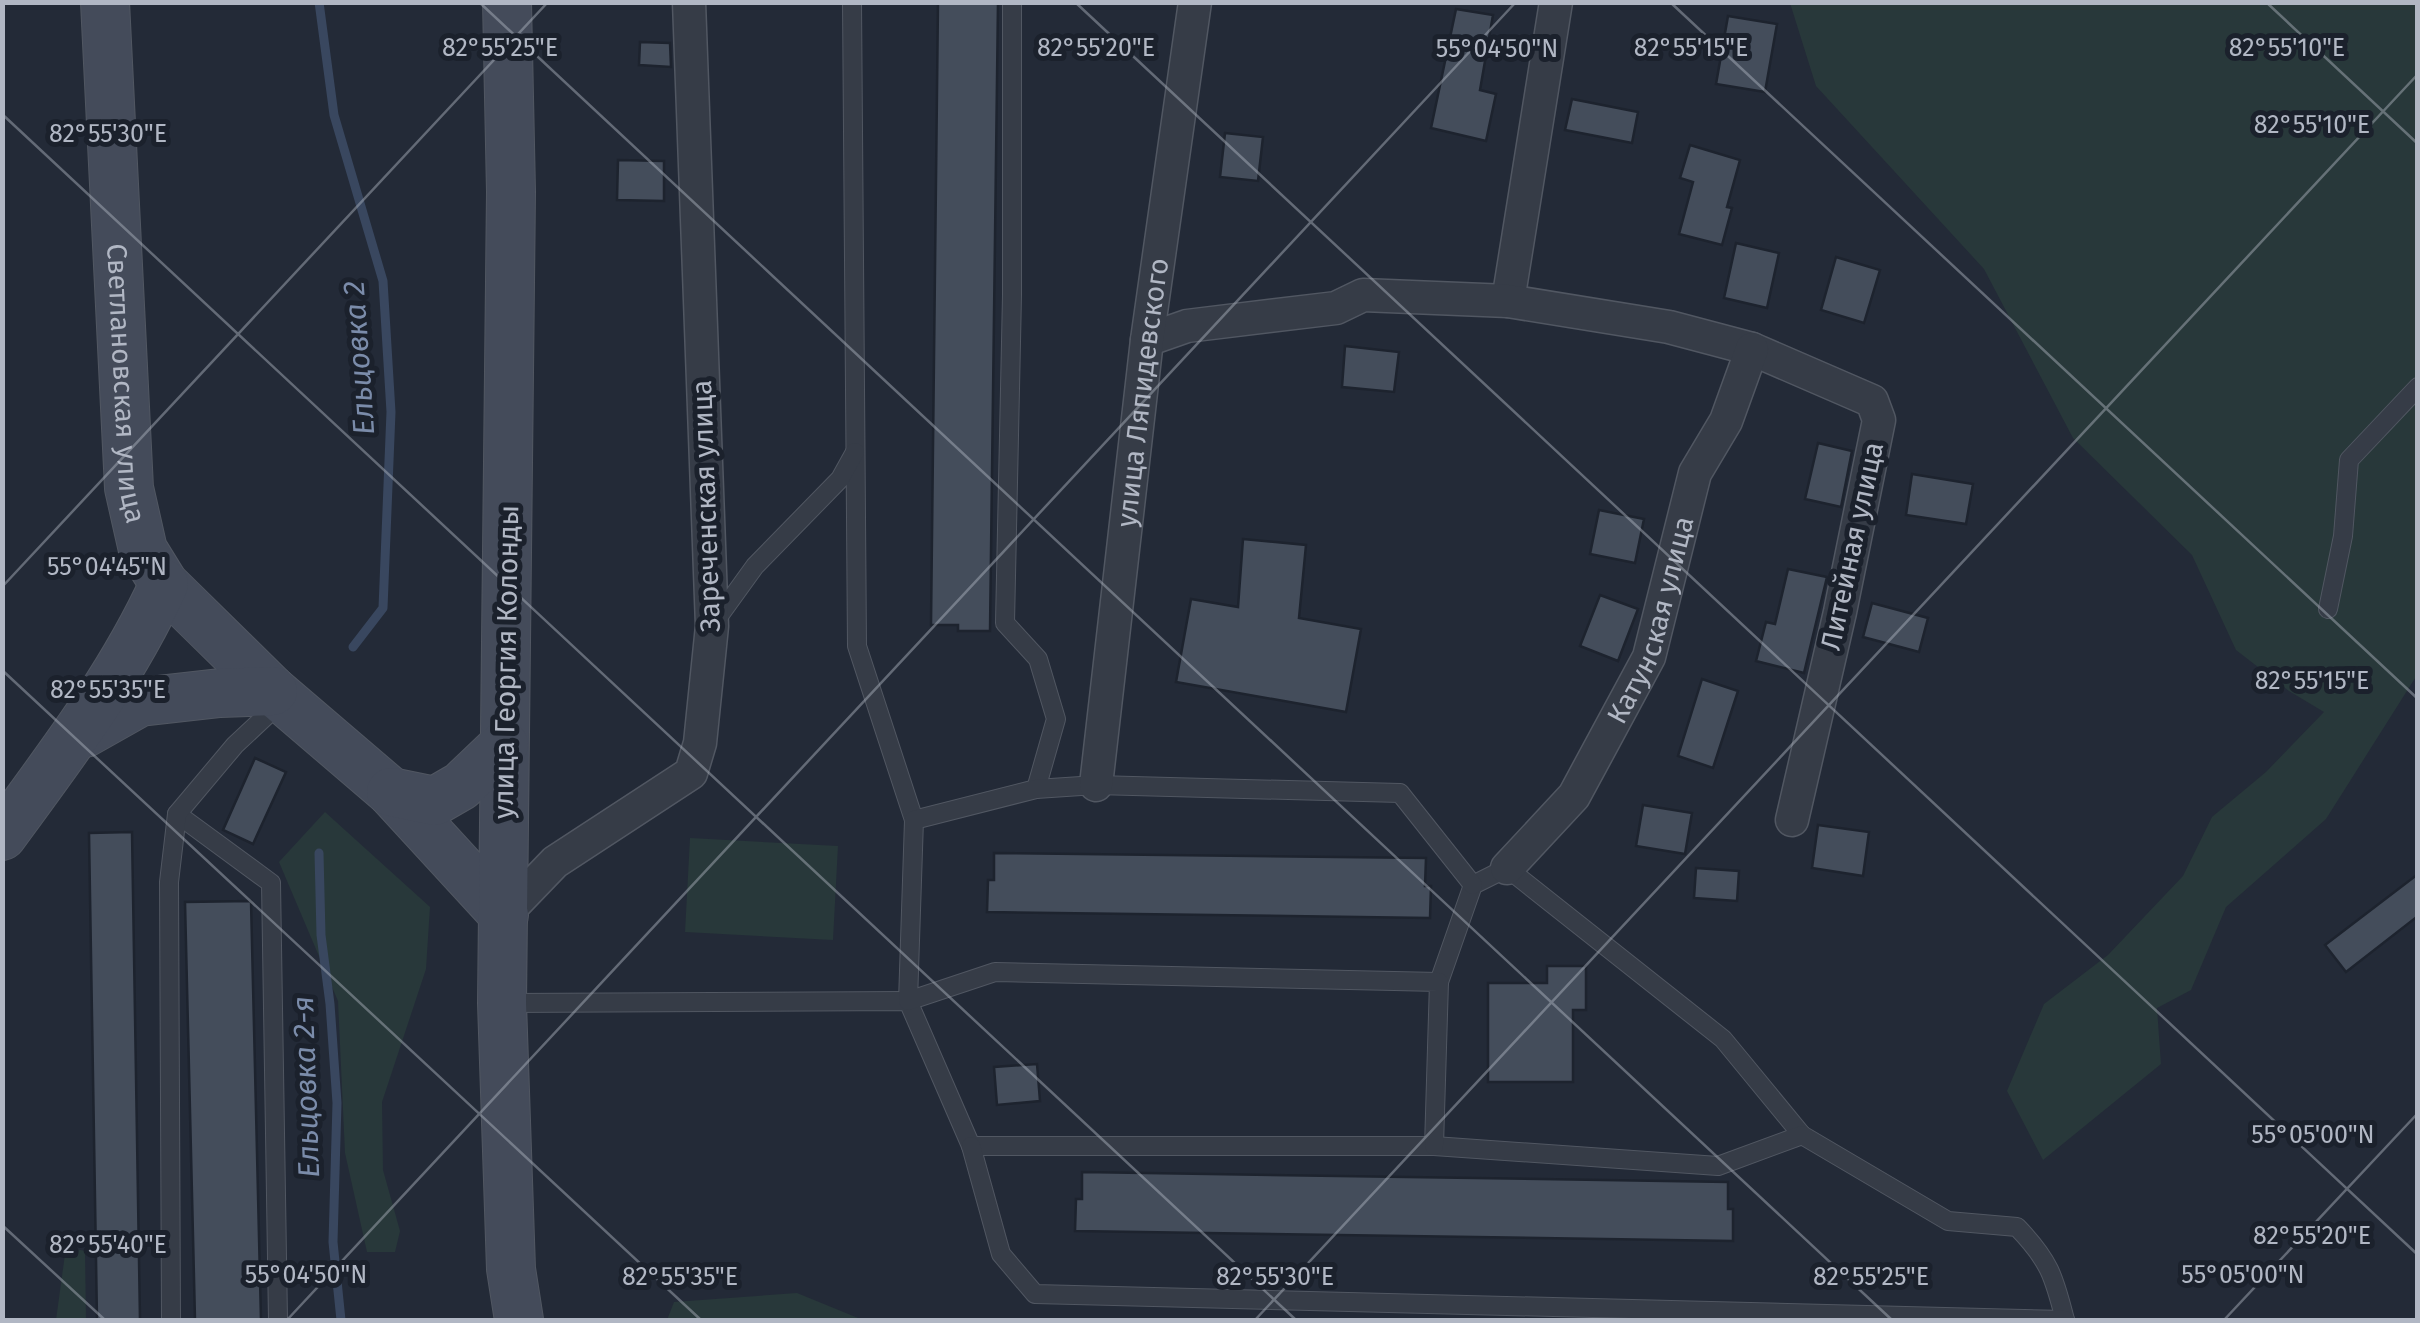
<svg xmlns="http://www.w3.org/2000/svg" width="2420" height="1323" font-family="'Fira Sans',sans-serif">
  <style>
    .green { fill: #28383a }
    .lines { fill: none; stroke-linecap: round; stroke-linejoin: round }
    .stream { stroke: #39475f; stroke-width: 9 }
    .building { fill: #444d5b; stroke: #1d232e; stroke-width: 2.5 }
    .lane-casing { stroke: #515762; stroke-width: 20 }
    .street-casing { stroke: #515762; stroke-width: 35 }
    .secondary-casing { stroke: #515762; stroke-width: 50 }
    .lane { stroke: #363c47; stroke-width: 18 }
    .street { stroke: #363c47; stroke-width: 32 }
    .secondary { stroke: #444b5a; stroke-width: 48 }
    .ticks { fill: none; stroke: #b1b7c4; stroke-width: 2.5; stroke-opacity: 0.45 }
    .labels { text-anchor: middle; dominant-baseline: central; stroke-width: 10; stroke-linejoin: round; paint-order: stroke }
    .street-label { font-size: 28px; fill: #b1b7c4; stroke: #1b212c }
    .water-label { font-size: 30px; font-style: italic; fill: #7b8caa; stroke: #1b212c }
    .ticks-label { font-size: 25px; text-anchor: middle; fill: #b1b7c4; stroke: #1b212c; stroke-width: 10; stroke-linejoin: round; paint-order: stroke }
  </style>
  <rect width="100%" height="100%" fill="#232a37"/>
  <g class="green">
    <path d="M 1790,3 L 2417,3 L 2417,675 L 2326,819 L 2226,907 L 2191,990 L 2157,1008 L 2161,1064 L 2043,1160 L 2007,1091 L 2044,1004 L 2108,955 L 2183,876 L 2212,817 L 2266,772 L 2324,712 L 2289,691 L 2236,650 L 2192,555 L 2073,438 L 1984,269 L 1816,86 Z"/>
    <path d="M 325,812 L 430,907 L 426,969 L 382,1102 L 383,1170 L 400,1231 L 395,1252 L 367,1252 L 345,1153 L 338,1001 L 279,862 Z"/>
    <path d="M 690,838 L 838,846 L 833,940 L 685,932 Z"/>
    <path d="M 66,1247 L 85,1251 L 86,1320 L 56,1320 Z"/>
    <path d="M 797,1293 L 863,1320 L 667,1320 L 674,1302 Z"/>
  </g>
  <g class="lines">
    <g class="stream">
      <path d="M 319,2 L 334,115 L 383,281 L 391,412 L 383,608 L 353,647"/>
      <path d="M 319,853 L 321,935 L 330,1004 L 337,1103 L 333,1242 L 341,1320"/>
    </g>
  </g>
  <g class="building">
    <path d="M 938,2 L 998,2 L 990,631 L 958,631 L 958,625 L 931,625 Z"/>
    <path d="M 1456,9 L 1493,15 L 1480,90 L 1496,94 L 1486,141 L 1431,128 Z"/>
    <path d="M 1728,16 L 1777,24 L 1765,92 L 1716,84 Z"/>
    <path d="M 640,42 L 670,43 L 671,67 L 639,65 Z"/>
    <path d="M 1572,99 L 1638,112 L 1632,143 L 1565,130 Z"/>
    <path d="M 1225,133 L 1263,137 L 1258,181 L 1220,177 Z"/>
    <path d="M 1690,145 L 1740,160 L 1727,207 L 1732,208 L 1722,245 L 1679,234 L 1693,182 L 1680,178 Z"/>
    <path d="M 618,160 L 664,161 L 664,201 L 617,200 Z"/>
    <path d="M 1736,243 L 1779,253 L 1767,308 L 1724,298 Z"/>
    <path d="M 1836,257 L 1880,270 L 1864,323 L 1821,310 Z"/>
    <path d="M 1345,346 L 1399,352 L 1394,392 L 1342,387 Z"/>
    <path d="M 1818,443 L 1852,451 L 1841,507 L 1805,499 Z"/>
    <path d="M 1912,474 L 1973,484 L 1966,524 L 1906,515 Z"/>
    <path d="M 1599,510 L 1644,519 L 1635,563 L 1590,554 Z"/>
    <path d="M 1243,539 L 1306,545 L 1299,618 L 1361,629 L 1346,712 L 1176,682 L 1191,599 L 1238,607 Z"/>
    <path d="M 1788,569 L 1827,577 L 1804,673 L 1756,661 L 1766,622 L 1775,624 Z"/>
    <path d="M 1600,595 L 1638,609 L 1618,661 L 1580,646 Z"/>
    <path d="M 1872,603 L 1928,618 L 1919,652 L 1863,637 Z"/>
    <path d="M 1702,679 L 1738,691 L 1713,768 L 1678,756 Z"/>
    <path d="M 255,758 L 286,772 L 253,844 L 223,830 Z"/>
    <path d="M 1643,805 L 1692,813 L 1685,854 L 1636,846 Z"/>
    <path d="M 1818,825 L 1869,832 L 1863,876 L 1812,868 Z"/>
    <path d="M 132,832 L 140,1320 L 97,1320 L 89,833 Z"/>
    <path d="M 994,853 L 1426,858 L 1425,886 L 1431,886 L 1430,918 L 987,912 L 988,880 L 994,880 Z"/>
    <path d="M 1696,868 L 1739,871 L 1737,901 L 1694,898 Z"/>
    <path d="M 2418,874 L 2418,916 L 2346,972 L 2325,945 Z"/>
    <path d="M 251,901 L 261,1320 L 195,1320 L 185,902 Z"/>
    <path d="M 1547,966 L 1586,966 L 1586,1010 L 1573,1010 L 1573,1082 L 1488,1082 L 1488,983 L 1547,983 Z"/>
    <path d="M 1037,1064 L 1040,1101 L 997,1105 L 994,1067 Z"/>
    <path d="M 1082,1172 L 1728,1182 L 1728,1209 L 1733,1209 L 1733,1241 L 1075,1231 L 1076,1199 L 1082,1199 Z"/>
  </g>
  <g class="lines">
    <g class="lane-casing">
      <g id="lane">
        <path d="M 852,2 L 857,646 L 914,820"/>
        <path d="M 1012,2 L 1012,295 L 1005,623 L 1038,659 L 1056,719 L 1036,789"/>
        <path d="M 2328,609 L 2343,536 L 2349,460 L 2418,387"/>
        <path d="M 716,620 L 755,566 L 840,479 L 855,452"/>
        <path d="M 177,814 L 271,883 L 278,1320"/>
        <path d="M 1439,982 L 1473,885 L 1507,868 L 1723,1039 L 1802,1135"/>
        <path d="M 505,1003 L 908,1001 L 971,1146 L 1434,1146 L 1718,1166 L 1802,1135 L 1948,1221 L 2017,1227 C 2049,1260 2054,1276 2065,1320"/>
        <path d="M 971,1146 L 1001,1254 L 1035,1294 L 2065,1320"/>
        <path d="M 1434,1146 L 1439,982 L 995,972 L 908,1001 L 914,820 L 1036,789 L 1096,785 L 1400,793 L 1473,885"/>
        <path d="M 171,1320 L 169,882 L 177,814 L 235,745 L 282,701"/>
      </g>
    </g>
    <g class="street-casing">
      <g id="street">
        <path d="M 1508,301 L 1556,2"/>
        <path d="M 1147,340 L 1187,326 L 1336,308 L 1363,295 L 1508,301 L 1669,327 L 1752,349 L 1872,401 L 1879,420 L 1840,612 L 1792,820"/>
        <path id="s1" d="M 1096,785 L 1147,340 L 1195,2"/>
        <path id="s2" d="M 1507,868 L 1574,796 L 1649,657 L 1695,473 L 1726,421 L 1752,349"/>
        <path d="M 504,915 L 555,862 L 691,773 L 700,743 L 712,626 L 689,2"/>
      </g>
    </g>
    <g class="secondary-casing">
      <g id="secondary">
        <path id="s3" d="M 105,2 L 129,488 L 143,550 L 164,584 L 273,691 L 391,792 L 504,915"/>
        <path d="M 507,2 L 511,192 L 502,1003 L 511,1269 L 519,1320"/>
        <path d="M 85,733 L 140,702 L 220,693 L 273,691"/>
        <path d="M 391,792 L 435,801 L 461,786 L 504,745"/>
        <path d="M 2,836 C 62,754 122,676 164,584"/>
      </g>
    </g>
    <use href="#lane" class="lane"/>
    <use href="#street" class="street"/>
    <use href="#secondary" class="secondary"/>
  </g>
  <path class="ticks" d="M 479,2 L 1892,1320M 1075,2 L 2418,1255M 1670,2 L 2418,699M 2266,2 L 2418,144M 2,114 L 1296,1320M 2,587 L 548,2M 2,670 L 701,1320M 2,1225 L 105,1320M 287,1320 L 1516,2M 1255,1320 L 2418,74M 2224,1320 L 2418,1113"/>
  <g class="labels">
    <g class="street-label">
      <text stroke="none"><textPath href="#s3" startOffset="382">Светлановская улица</textPath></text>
      <text stroke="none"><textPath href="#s1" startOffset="395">улица Ляпидевского</textPath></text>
      <text transform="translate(706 506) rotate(-92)">Зареченская улица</text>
      <text transform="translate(1852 546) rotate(-78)">Литейная улица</text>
      <text stroke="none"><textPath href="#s2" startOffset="292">Катунская улица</textPath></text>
      <text transform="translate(506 662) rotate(-89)">улица Георгия Колонды</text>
    </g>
    <g class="water-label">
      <text transform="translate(359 358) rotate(-94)">Ельцовка 2</text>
      <text transform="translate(306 1087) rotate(-92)">Ельцовка 2-я</text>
    </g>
  </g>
  <g class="ticks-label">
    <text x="1691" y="56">82°55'15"E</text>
    <text x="2287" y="56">82°55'10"E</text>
    <text x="500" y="56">82°55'25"E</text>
    <text x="1096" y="56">82°55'20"E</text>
    <text x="1497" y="57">55°04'50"N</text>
    <text x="2312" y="133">82°55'10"E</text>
    <text x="108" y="142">82°55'30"E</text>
    <text x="107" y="575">55°04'45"N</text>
    <text x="2312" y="689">82°55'15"E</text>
    <text x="108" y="698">82°55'35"E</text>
    <text x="2313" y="1143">55°05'00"N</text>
    <text x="2312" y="1244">82°55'20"E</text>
    <text x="108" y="1253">82°55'40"E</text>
    <text x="306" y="1283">55°04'50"N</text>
    <text x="2243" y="1283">55°05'00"N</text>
    <text x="680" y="1285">82°55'35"E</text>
    <text x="1275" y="1285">82°55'30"E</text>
    <text x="1871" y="1285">82°55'25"E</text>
  </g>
  <rect width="2420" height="1323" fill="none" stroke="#b1b7c4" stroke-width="10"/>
</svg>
